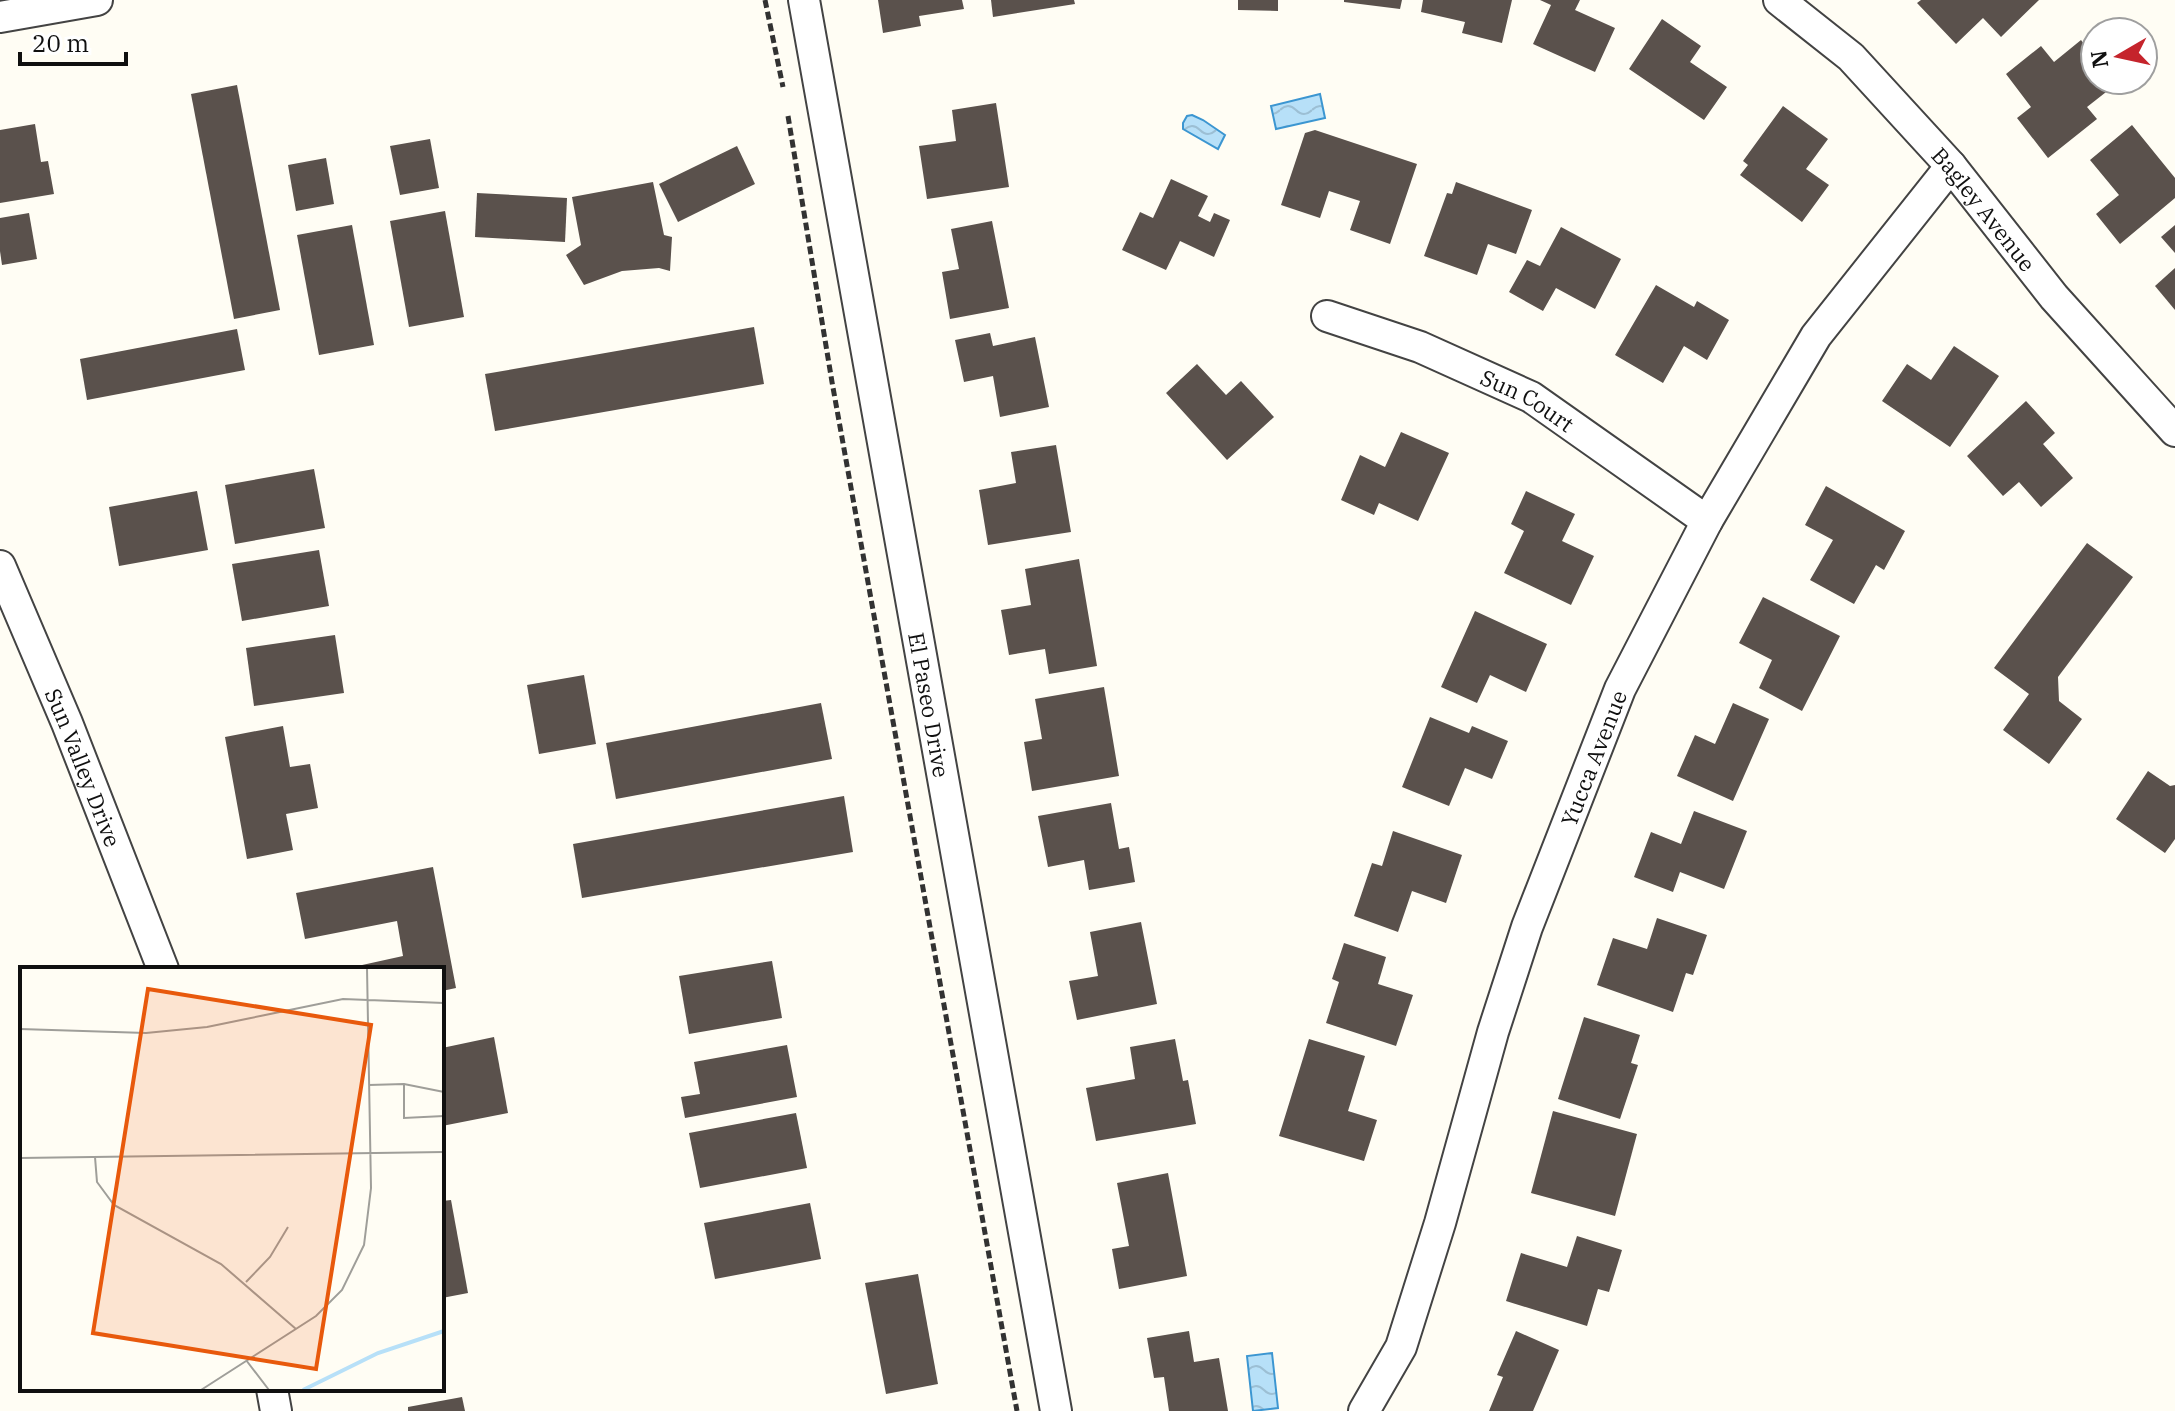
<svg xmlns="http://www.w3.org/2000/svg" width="2175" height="1411" font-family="'IBM Plex Serif',serif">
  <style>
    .water { fill: url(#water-waves); stroke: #3c96d1; stroke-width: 2 }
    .building { fill: #5a514c }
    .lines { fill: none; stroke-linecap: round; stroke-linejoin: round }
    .minor-casing { stroke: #434343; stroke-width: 34 }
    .path { stroke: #323232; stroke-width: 5; stroke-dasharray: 8 4; stroke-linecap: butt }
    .minor { stroke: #fff; stroke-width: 30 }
    .labels { text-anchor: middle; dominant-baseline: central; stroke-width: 8; stroke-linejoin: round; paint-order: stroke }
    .street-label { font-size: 22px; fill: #101010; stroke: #fff }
    .inset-river { fill: none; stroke: #b7e0f8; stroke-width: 4 }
    .inset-road { fill: none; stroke: #9f9e99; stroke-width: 2 }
    .view { fill: #e8590c; fill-opacity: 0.15; stroke: #e8590c; stroke-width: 4 }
    .inset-edge { fill: none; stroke: #101010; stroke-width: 4 }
  </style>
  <defs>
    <pattern id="water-waves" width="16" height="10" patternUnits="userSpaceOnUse" patternTransform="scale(2)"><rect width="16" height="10" fill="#b7e0f8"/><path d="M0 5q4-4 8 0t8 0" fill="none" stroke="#9cbfd4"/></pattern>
  </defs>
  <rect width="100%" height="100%" fill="#fffdf4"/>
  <g class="water">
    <path d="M 1320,94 L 1325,118 L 1276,129 L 1271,106 Z"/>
    <path d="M 1192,115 L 1203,120 L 1225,135 L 1218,149 L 1183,129 L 1183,123 L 1187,116 Z"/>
    <path d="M 1272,1353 L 1278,1408 L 1253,1411 L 1247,1356 Z"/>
  </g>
  <g class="building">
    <path d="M 878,0 L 962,0 L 964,9 L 919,16 L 921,26 L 883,33 Z"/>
    <path d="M 991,0 L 1074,0 L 1075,4 L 993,17 Z"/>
    <path d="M 1238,0 L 1278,0 L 1278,11 L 1238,10 Z"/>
    <path d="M 1344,0 L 1402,0 L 1400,9 L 1344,2 Z"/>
    <path d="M 1423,0 L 1512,0 L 1502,43 L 1462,33 L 1465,22 L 1421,12 Z"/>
    <path d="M 1540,0 L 1580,0 L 1575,10 L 1615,28 L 1595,72 L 1533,44 L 1551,5 Z"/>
    <path d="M 1921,0 L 2039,0 L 2001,37 L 1983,18 L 1956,44 L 1917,3 Z"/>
    <path d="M 1662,19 L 1701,46 L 1690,62 L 1727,87 L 1704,120 L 1629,69 Z"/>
    <path d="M 2081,40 L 2095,59 L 2095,80 L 2111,80 L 2115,85 L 2087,107 L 2097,119 L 2048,158 L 2017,118 L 2031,107 L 2006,74 L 2041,46 L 2054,62 Z"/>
    <path d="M 237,85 L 280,310 L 234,319 L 191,94 Z"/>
    <path d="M 996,103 L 1009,187 L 927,199 L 919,146 L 956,141 L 952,110 Z"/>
    <path d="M 1783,106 L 1828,139 L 1806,169 L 1829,185 L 1802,222 L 1740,175 L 1748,165 L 1743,161 Z"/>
    <path d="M 35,124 L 41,162 L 48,161 L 54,194 L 0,203 L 0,130 Z"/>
    <path d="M 2132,125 L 2175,178 L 2175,198 L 2120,244 L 2096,214 L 2119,195 L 2090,160 Z"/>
    <path d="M 1315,130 L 1417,164 L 1390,244 L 1350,230 L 1360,201 L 1329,191 L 1320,218 L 1281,205 L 1305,133 Z"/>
    <path d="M 430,139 L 439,188 L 400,195 L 390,146 Z"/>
    <path d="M 737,146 L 755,184 L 678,222 L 659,184 Z"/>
    <path d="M 326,158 L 334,204 L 296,211 L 288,165 Z"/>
    <path d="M 1171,179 L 1208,196 L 1198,216 L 1210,222 L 1214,213 L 1230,220 L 1214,257 L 1180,241 L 1166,270 L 1122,250 L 1140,212 L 1153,218 Z"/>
    <path d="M 653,182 L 664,235 L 672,237 L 670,271 L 659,268 L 622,271 L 584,285 L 566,255 L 581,245 L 572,197 Z"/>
    <path d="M 1456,182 L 1532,210 L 1516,254 L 1488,244 L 1477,275 L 1424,256 L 1447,193 L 1452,194 Z"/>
    <path d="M 477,193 L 567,198 L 565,242 L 475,237 Z"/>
    <path d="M 445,211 L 464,317 L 409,327 L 390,221 Z"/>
    <path d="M 29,213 L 37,259 L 2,265 L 0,251 L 0,218 Z"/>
    <path d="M 992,221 L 1009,308 L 950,319 L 942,272 L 959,269 L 951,229 Z"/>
    <path d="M 352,225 L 374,345 L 319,355 L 297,235 Z"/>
    <path d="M 2175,225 L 2175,253 L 2161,237 Z"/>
    <path d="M 1561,227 L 1621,259 L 1595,309 L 1556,288 L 1543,311 L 1509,292 L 1527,260 L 1540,266 Z"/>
    <path d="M 2175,268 L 2175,310 L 2155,286 Z"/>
    <path d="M 1656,285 L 1694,307 L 1697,301 L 1729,320 L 1707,360 L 1684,346 L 1663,383 L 1615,355 Z"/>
    <path d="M 754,327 L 764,384 L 495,431 L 485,374 Z"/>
    <path d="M 237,329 L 245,370 L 87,400 L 80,359 Z"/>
    <path d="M 990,333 L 993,346 L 1035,337 L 1049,407 L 1000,417 L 993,376 L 964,382 L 955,340 Z"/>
    <path d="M 1954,346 L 1999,376 L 1950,447 L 1882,401 L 1907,364 L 1931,380 Z"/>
    <path d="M 1197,364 L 1226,395 L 1241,381 L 1274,417 L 1227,460 L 1166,393 Z"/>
    <path d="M 2026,401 L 2055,433 L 2043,444 L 2073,478 L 2041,507 L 2019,482 L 2003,496 L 1967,456 Z"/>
    <path d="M 1401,432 L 1449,453 L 1418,521 L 1379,503 L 1374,515 L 1341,500 L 1360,455 L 1385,467 Z"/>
    <path d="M 1056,445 L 1071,532 L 988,545 L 979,490 L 1016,483 L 1011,452 Z"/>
    <path d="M 314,469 L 325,528 L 235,544 L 225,485 Z"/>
    <path d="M 1826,486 L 1905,531 L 1884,570 L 1876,565 L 1854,604 L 1810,580 L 1833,540 L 1805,525 Z"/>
    <path d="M 197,491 L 208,550 L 119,566 L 109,507 Z"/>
    <path d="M 1526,491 L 1575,514 L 1562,541 L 1594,556 L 1571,605 L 1504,573 L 1524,531 L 1511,524 Z"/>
    <path d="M 2087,543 L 2133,577 L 2058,677 L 2059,701 L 2082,719 L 2049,764 L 2003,730 L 2029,694 L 1994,668 Z"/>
    <path d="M 319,550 L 329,606 L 242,621 L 232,564 Z"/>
    <path d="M 1079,559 L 1097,666 L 1049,674 L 1045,649 L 1009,655 L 1001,610 L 1031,605 L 1025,569 Z"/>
    <path d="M 1763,597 L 1840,636 L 1802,711 L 1759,688 L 1772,660 L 1739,643 Z"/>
    <path d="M 1475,611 L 1547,644 L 1526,692 L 1490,675 L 1477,703 L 1441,687 Z"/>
    <path d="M 335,635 L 344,693 L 254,706 L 246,648 Z"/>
    <path d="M 584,675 L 596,744 L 539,754 L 527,685 Z"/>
    <path d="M 1104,687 L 1119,776 L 1032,791 L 1024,742 L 1042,739 L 1035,699 Z"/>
    <path d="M 821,703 L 832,759 L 616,799 L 606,743 Z"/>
    <path d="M 1733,703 L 1769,719 L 1733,801 L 1677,776 L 1695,735 L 1715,744 Z"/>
    <path d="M 1430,717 L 1469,733 L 1472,726 L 1508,741 L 1492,779 L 1465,768 L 1449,806 L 1402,787 Z"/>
    <path d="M 283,726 L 290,767 L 310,764 L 318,808 L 286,814 L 293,850 L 247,859 L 225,737 Z"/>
    <path d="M 2148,771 L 2170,786 L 2175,785 L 2175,839 L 2165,853 L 2116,819 Z"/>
    <path d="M 844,796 L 853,852 L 582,898 L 573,844 Z"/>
    <path d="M 1111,803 L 1119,849 L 1129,847 L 1135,882 L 1089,890 L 1084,860 L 1048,867 L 1038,816 Z"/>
    <path d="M 1694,811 L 1747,831 L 1724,889 L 1680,872 L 1673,892 L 1634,877 L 1651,832 L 1681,844 Z"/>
    <path d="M 1393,831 L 1462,855 L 1446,903 L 1412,891 L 1398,932 L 1354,916 L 1372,863 L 1382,866 Z"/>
    <path d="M 433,867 L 456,988 L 442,991 L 442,969 L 344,969 L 403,956 L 397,921 L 305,939 L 296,893 Z"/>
    <path d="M 1657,918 L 1707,935 L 1693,975 L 1686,973 L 1673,1012 L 1597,985 L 1613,938 L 1647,949 Z"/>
    <path d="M 1141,922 L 1157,1004 L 1077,1020 L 1069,981 L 1098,976 L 1090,932 Z"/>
    <path d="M 1344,943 L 1386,957 L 1378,984 L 1413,995 L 1396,1046 L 1326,1023 L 1339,982 L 1332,979 Z"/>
    <path d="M 772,961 L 782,1018 L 689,1034 L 679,976 Z"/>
    <path d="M 1584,1017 L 1640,1035 L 1631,1063 L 1638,1065 L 1620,1119 L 1558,1099 Z"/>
    <path d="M 494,1037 L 508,1113 L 442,1126 L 442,1048 Z"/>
    <path d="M 1175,1039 L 1183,1081 L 1188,1080 L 1196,1124 L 1096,1141 L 1086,1088 L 1135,1079 L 1130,1047 Z"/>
    <path d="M 1309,1039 L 1365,1056 L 1348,1111 L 1377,1120 L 1364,1161 L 1279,1136 Z"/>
    <path d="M 787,1045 L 797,1097 L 685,1118 L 681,1097 L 700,1094 L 694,1062 Z"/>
    <path d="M 1553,1111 L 1637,1134 L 1615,1216 L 1531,1193 Z"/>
    <path d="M 796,1113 L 807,1168 L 700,1188 L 689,1133 Z"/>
    <path d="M 1168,1173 L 1187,1276 L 1119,1289 L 1112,1249 L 1129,1246 L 1117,1183 Z"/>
    <path d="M 451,1200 L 468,1293 L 442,1298 L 442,1201 Z"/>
    <path d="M 810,1203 L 821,1259 L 715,1279 L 704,1223 Z"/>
    <path d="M 1577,1236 L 1622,1250 L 1609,1292 L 1598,1289 L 1587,1326 L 1506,1301 L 1521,1253 L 1567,1267 Z"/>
    <path d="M 918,1274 L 938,1384 L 886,1394 L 865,1283 Z"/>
    <path d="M 1189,1331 L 1194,1362 L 1219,1358 L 1228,1411 L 1169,1411 L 1164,1377 L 1154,1378 L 1147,1338 Z"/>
    <path d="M 1516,1331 L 1559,1350 L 1533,1411 L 1489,1411 L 1503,1377 L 1497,1375 Z"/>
    <path d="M 462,1397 L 465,1411 L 408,1411 L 408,1407 Z"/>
  </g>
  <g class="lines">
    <g class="minor-casing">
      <g id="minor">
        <path id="s1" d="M 804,0 L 1056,1411"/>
        <path id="s2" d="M 1779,0 L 1851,57 L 1951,166 L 2054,297 L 2175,431"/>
        <path d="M 0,17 L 97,0"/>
        <path id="s3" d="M 1327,316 L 1420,347 L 1531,397 L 1707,521"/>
        <path id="s4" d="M 0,566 L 67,723 L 163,969"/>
        <path d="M 272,1389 L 276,1411"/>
        <path id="s5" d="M 1364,1411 L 1401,1347 L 1440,1223 L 1493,1032 L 1527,927 L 1620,689 L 1707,521 L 1816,336 L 1951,166"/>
      </g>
    </g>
    <g class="path">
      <path d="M 765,0 L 783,87"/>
      <path d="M 788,116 L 832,382 L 1017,1411"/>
    </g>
    <use href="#minor" class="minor"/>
  </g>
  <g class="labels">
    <g class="street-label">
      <text stroke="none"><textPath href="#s2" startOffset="294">Bagley Avenue</textPath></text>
      <text stroke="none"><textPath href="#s3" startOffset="218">Sun Court</textPath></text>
      <text stroke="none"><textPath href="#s1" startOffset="716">El Paseo Drive</textPath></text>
      <text stroke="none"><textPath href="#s5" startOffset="694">Yucca Avenue</textPath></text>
      <text stroke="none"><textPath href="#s4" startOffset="218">Sun Valley Drive</textPath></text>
    </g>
  </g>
  <g transform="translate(20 967)">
    <rect width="424" height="424" fill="#fffdf4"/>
    <path class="inset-river" d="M 283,423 L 358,386 L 424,364"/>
    <path class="inset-road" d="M 0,62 L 126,66 L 187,60 L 323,32 L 424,36M 384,117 L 384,151 L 424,149M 349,118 L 384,117 L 424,125M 75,190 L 77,215 L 94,238 L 201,297 L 276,362M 0,191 L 424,185M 226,315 L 250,290 L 268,260M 226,393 L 249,423M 181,423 L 296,349 L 322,323 L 344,278 L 351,221 L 347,1"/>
    <path class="view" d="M 128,22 L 351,58 L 296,402 L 73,366 Z"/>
    <rect width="424" height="424" class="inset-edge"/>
  </g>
  <g transform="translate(2119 56) rotate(261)"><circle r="38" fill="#ffffff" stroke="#9f9f9f" stroke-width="2"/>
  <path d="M0-6L14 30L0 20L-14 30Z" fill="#c5242c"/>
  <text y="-12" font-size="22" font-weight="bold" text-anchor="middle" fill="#101010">N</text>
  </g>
  <path d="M20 52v12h106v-12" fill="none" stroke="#101010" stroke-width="4"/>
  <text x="32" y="52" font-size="24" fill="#101010" stroke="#ffffff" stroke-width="6" paint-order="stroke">20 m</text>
</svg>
